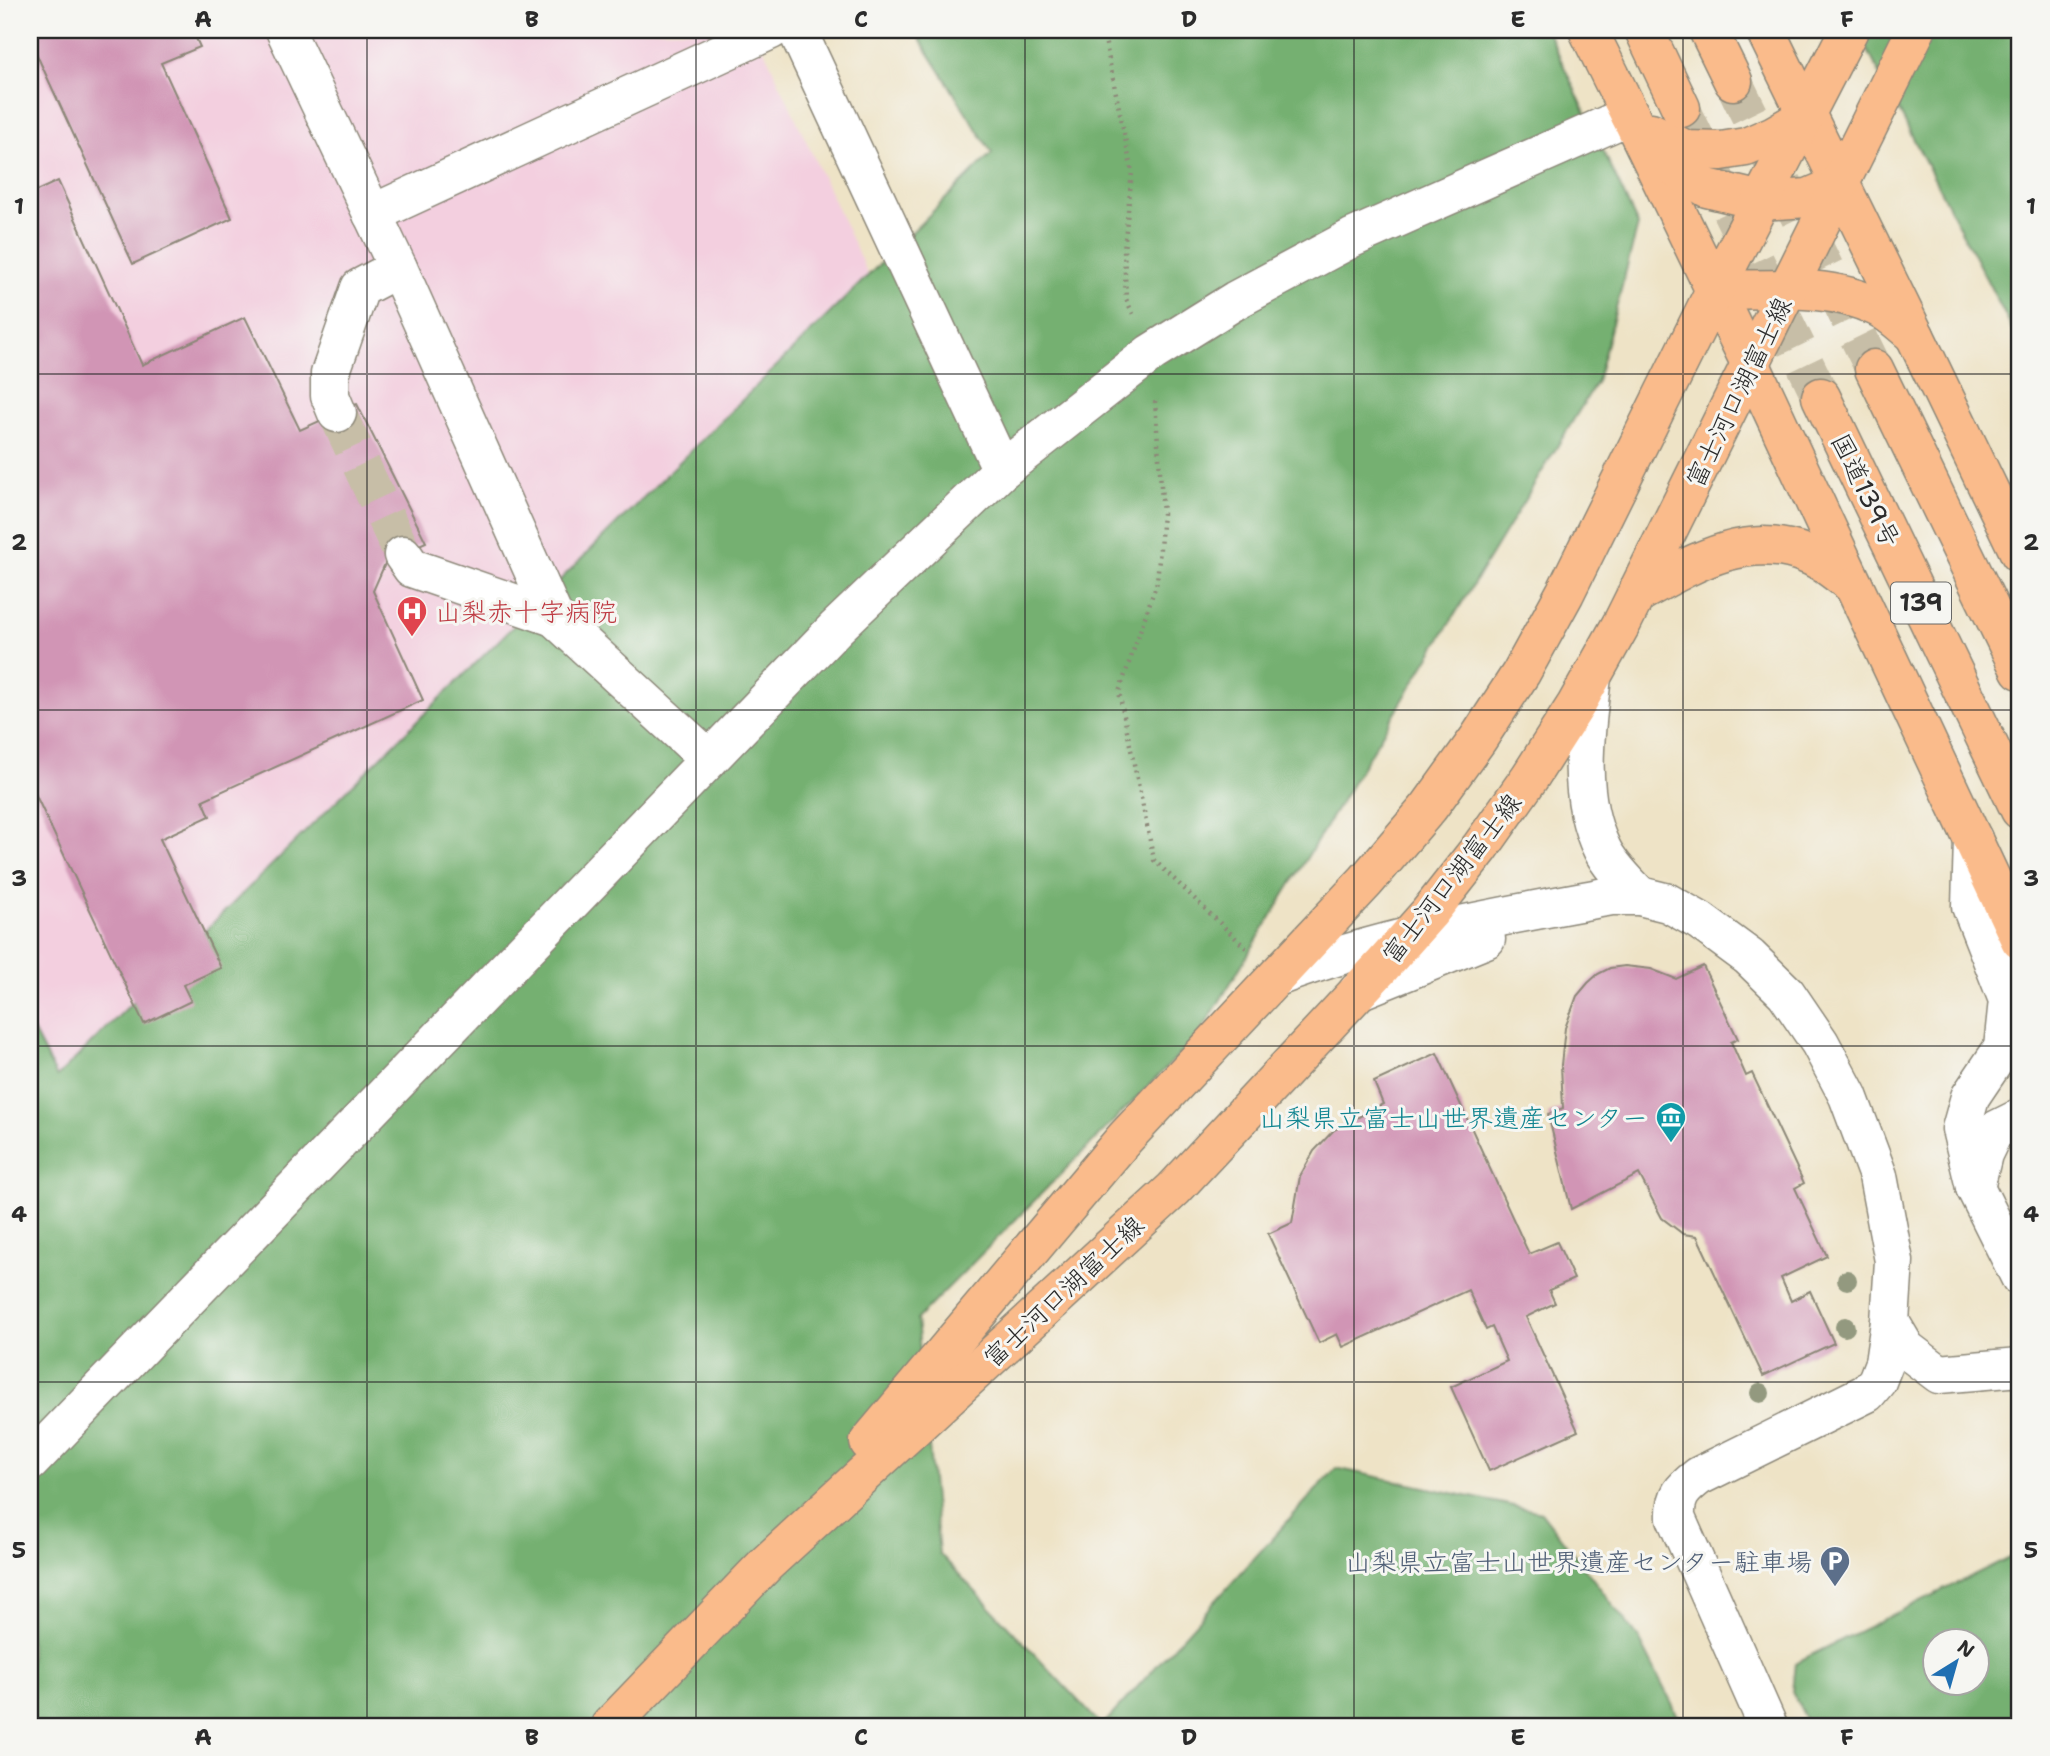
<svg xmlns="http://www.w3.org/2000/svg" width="2050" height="1756" font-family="'Shantell Sans','Klee One',sans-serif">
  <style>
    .built { fill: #f3cfdf }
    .forest { fill: #74b071; stroke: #506e4e; stroke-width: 2; fill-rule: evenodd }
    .building { fill: #d195b5 }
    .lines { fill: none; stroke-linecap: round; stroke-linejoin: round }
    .minor-tunnel { stroke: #c7bea7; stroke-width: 38; stroke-dasharray: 38 19; stroke-linecap: butt }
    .highway-tunnel { stroke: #c7bea7; stroke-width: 38; stroke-dasharray: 38 19; stroke-linecap: butt }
    .minor-casing { stroke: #8c8778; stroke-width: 41 }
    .major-casing { stroke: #8c8778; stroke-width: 41 }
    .highway-casing { stroke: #8c8778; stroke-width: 41 }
    .path { stroke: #8c8778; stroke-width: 4.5; stroke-dasharray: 2 5; stroke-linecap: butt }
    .minor { stroke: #fff; stroke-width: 38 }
    .major { stroke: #fabb8b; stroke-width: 38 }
    .highway { stroke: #fabb8b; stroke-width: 38 }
    .tree { fill: #93997f }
    .grid { fill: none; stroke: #2b2b2b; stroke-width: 2; stroke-opacity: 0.55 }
    .labels { text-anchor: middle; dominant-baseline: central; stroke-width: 6; stroke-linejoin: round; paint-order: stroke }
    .shield { fill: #f6f6f2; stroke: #686867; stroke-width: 2 }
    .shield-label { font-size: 24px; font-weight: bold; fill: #2b2b2b }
    .street-label { font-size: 26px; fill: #2b2b2b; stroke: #f6f6f2 }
    .health-label { font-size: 26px; fill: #be3a42; stroke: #f6f6f2; text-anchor: start }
    .culture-label { font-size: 26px; fill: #0d838f; stroke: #f6f6f2; text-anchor: end }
    .service-label { font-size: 26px; fill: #4e5e75; stroke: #f6f6f2; text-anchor: end }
    .neatline { fill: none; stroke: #2b2b2b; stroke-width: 2.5 }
    .grid-label { font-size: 23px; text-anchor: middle; font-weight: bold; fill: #2b2b2b }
  </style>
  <rect width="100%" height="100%" fill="#f6f6f2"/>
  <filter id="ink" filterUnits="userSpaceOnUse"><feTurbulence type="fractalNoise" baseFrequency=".0143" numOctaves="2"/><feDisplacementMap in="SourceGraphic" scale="14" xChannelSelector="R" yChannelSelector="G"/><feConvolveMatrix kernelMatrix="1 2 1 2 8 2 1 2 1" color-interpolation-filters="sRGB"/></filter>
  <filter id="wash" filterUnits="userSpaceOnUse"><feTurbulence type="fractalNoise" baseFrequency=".00686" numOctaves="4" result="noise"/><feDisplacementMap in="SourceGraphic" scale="28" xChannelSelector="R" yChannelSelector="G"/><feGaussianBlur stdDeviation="1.57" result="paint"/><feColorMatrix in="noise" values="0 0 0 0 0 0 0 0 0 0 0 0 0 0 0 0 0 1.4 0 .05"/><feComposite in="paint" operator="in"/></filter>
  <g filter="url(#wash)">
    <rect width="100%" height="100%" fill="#eee3c6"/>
    <path class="built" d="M 30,30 L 755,30 L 935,420 L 839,586 L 30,1094 Z"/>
    <g class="forest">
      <path d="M 914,30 L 1547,30 L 1638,225 L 1597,381 L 1199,1035 L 917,1319 L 939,1553 L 1102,1726 L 1336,1468 L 1541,1512 L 1638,1637 L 1683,1726 L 30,1726 L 30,1025 L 57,1077 L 992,153 Z"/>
      <path d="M 1857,30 L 2020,30 L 2020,344 Z"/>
      <path d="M 2020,1552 L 2020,1726 L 1809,1726 L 1792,1692 L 1795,1663 ZM 1934,1640 L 1976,1640 L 1976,1682 L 1934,1682 Z"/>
    </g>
    <g id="blocks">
      <g class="building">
        <path d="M 30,30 L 192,30 L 200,47 L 161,63 L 232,218 L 133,264 L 30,40 Z"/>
        <path d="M 58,181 L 142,365 L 245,317 L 300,430 L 357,404 L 426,542 L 387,559 L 373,591 L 423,700 L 203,800 L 210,816 L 160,839 L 221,968 L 183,985 L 191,1001 L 144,1024 L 30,783 L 30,194 Z"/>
        <path d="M 1625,966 L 1651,969 L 1676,979 L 1703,966 L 1738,1039 L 1731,1042 L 1746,1076 L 1752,1073 L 1804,1183 L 1795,1188 L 1827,1256 L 1781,1278 L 1791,1301 L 1810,1291 L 1834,1343 L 1763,1376 L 1697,1236 L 1683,1234 L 1662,1218 L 1639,1174 L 1571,1209 L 1548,1114 L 1563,1108 L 1561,1065 L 1565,1028 L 1577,996 L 1588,983 L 1598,974 L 1610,968 Z"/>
        <path d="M 1437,1053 L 1529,1254 L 1557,1242 L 1574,1279 L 1549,1290 L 1555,1303 L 1526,1317 L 1578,1431 L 1489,1471 L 1451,1387 L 1507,1361 L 1492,1327 L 1486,1330 L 1468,1290 L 1343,1347 L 1337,1334 L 1319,1343 L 1268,1234 L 1292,1223 L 1300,1176 L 1314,1151 L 1334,1130 L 1383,1104 L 1374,1082 Z"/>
      </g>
    </g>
  </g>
  <g filter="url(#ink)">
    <use href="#blocks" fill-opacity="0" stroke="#8c8778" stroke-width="2"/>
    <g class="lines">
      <path class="minor-tunnel" d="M 337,413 L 403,555"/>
      <g class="highway-tunnel">
        <path d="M 1733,81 L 1874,369"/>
        <path d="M 1681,108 L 1821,397"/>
      </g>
      <g class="minor-casing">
        <g id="minor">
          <path d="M 285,30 L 398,268 L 554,617 L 709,759"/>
          <path d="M 797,30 L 1002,470"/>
          <path d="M 372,214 L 771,30"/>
          <path d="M 337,413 L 330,396 L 330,374 L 360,288 L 398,268"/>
          <path d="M 403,555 L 412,568 L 554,617"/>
          <path d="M 1592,677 C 1585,733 1576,796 1602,849 C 1610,866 1627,882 1640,896"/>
          <path d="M 1973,839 L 1971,906 L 2008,1000 L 2003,1048 L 1970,1097 L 1961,1129 L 1975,1187 L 2020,1277"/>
          <path d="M 1277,977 C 1385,936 1498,917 1611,896 L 1640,896 L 1668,903 L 1700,921 L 1749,957 L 1786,993 L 1820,1043 L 1848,1096 L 1878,1176 L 1894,1261 L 1890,1322 L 1884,1363 L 1877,1381 L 1867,1393 L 1699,1476 C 1682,1489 1675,1496 1676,1518 L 1768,1726"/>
          <path d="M 1358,991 L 1486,939"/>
          <path d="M 1975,1187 L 1983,1154 L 1994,1131 L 2020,1118"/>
          <path d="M 1890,1322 L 1906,1349 L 1939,1374 L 2020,1367"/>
          <path d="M 30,1462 L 836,628 L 1002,470 L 1151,353 L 1236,300 L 1352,238 L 1630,115"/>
        </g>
      </g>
      <g class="major-casing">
        <g id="major">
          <path d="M 1765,30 L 1915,336"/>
          <path d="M 1630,115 L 1751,365 L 1854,586"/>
          <path d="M 1651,132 L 1686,150 L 1721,151 L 1746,147 L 1774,135 L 1805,117"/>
          <path d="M 1650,143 L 1675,168 L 1707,188 L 1761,201 L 1808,198 L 1841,184"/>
          <path d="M 1715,290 C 1768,290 1829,283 1877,307 C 1890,313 1901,324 1912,333"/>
          <path d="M 1637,594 C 1690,565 1746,529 1808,555 C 1824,561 1839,575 1853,585"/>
          <path d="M 869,1442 L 1125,1138 L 1366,881 L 1429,807 L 1478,739 L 1521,673 L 1565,593 L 1715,290 L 1849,30"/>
          <path d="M 610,1726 L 766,1564 L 1174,1189 L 1382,966 L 1429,913 L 1480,848 L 1530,777 L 1576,705 L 1623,621 L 1916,30"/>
        </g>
      </g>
      <g class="highway-casing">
        <g id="highway">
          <path d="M 1588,30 L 1630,115"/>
          <path d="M 1644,30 L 1681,108"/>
          <path d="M 1708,30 L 1733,81"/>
          <path d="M 1915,336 L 2020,554"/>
          <path d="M 1874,369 L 2020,670"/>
          <path d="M 1821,397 L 2020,810"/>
          <path d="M 1854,586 L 2020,940"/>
        </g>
      </g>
      <g class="path">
        <path d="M 1103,30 L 1132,172 L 1124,249 L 1126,299 L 1134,316"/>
        <path d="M 1155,401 L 1163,514 L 1157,582 L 1119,692 L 1154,860 L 1248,950"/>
      </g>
      <use href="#minor" class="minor"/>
      <use href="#major" class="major"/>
      <use href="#highway" class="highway"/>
    </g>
    <g class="tree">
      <circle cx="1847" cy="1280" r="10"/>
      <circle cx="1845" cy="1327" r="10"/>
      <circle cx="1760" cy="1393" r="10"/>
    </g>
  </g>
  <path class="grid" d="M 367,30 L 367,1726M 696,30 L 696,1726M 1025,30 L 1025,1726M 1354,30 L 1354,1726M 1683,30 L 1683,1726M 30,374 L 2020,374M 30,710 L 2020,710M 30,1046 L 2020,1046M 30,1382 L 2020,1382"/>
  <defs>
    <g id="hospital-pin" transform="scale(1.575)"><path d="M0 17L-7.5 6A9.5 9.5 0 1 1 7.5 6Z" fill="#e0444e" stroke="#f6f6f2"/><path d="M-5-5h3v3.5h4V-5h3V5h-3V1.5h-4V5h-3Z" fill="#fff"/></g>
    <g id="museum-pin" transform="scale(1.575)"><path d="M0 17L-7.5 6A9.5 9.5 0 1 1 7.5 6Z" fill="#0f9aa8" stroke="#f6f6f2"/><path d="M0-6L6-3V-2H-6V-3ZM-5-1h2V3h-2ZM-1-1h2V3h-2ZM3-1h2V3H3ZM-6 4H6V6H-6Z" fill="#fff"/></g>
    <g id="parking-pin" transform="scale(1.575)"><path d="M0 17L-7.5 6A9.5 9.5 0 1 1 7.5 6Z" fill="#5c6f8a" stroke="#f6f6f2"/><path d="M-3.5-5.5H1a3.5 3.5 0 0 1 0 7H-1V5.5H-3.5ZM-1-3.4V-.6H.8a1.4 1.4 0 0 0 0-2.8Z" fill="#fff"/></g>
  </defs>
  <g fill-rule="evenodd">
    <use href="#hospital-pin" x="412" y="611"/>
    <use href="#museum-pin" x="1671" y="1117"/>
    <use href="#parking-pin" x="1835" y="1561"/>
  </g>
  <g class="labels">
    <rect class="shield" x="1891" y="582.5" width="60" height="41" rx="5"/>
    <g class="shield-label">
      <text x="1921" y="603">139</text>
    </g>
    <g class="street-label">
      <text transform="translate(1738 392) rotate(-64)">富士河口湖富士線</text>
      <text transform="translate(1866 490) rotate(64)">国道139号</text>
      <text transform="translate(1451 878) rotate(-52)">富士河口湖富士線</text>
      <text transform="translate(1063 1291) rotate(-43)">富士河口湖富士線</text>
    </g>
    <g class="health-label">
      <text x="435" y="611">山梨赤十字病院</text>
    </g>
    <g class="culture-label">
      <text x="1648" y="1117">山梨県立富士山世界遺産センター</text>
    </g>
    <g class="service-label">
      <text x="1812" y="1561">山梨県立富士山世界遺産センター駐車場</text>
    </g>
  </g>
  <rect width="2050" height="1756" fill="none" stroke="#f6f6f2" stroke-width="77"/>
  <g transform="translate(1956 1662) rotate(37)"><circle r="33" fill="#f6f6f2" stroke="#a5a5a2" stroke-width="2"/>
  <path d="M0-5L12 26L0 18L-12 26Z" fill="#1f6fb2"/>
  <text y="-10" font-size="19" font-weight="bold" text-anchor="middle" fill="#2b2b2b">N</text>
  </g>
  <rect x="38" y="38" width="1973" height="1680" class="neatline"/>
  <g class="grid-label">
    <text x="203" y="27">A</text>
    <text x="532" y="27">B</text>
    <text x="861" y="27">C</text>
    <text x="1189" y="27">D</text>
    <text x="1518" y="27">E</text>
    <text x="1847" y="27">F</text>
    <text x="19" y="214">1</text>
    <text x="2031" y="214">1</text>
    <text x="19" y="550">2</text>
    <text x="2031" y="550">2</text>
    <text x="19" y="886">3</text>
    <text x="2031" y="886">3</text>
    <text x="19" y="1222">4</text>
    <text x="2031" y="1222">4</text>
    <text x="19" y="1558">5</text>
    <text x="2031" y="1558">5</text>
    <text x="203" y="1745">A</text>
    <text x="532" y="1745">B</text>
    <text x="861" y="1745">C</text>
    <text x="1189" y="1745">D</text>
    <text x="1518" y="1745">E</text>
    <text x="1847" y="1745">F</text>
  </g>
</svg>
